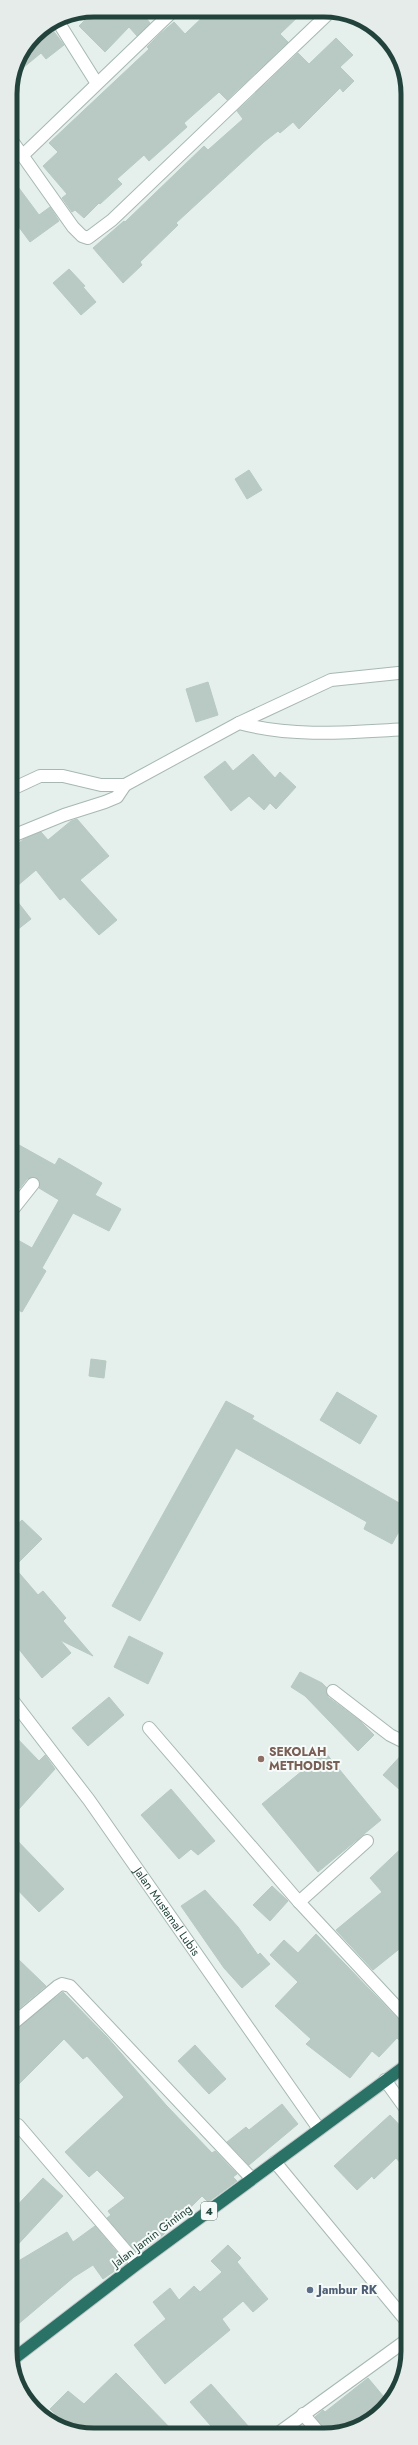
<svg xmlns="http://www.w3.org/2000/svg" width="418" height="2445" font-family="Jost,sans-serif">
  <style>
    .building { fill: #b9cac4; stroke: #b6cac2 }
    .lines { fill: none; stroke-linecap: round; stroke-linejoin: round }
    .minor-casing { stroke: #a7b8b3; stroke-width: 14 }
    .highway-casing { stroke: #c1cac8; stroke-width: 14 }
    .minor { stroke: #fff; stroke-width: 12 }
    .highway { stroke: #2a7266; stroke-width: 12 }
    .education-dot { fill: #8d6e63; stroke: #f6fbf9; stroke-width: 1.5 }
    .service-dot { fill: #5c6f8a; stroke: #f6fbf9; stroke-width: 1.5 }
    .labels { text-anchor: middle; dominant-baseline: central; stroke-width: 4; stroke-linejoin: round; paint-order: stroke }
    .shield { fill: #f6fbf9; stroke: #627a74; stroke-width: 1 }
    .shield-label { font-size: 11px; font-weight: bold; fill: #22433b }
    .education-label { font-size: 12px; font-weight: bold; fill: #785e54; stroke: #f6fbf9; text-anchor: start }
    .street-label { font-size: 12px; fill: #22433b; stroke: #f6fbf9 }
    .service-label { font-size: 12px; font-weight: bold; fill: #4e5e75; stroke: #f6fbf9; text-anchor: start }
    .rim { fill: none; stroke: #22433b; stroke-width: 5 }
  </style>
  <rect width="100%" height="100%" fill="#e5efeb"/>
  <g class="building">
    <path d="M 95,10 L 146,11 L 143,14 L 150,23 L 137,36 L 129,27 L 105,52 L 79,26 Z"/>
    <path d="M 209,11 L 303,12 L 280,34 L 288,42 L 227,100 L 219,92 L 184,123 L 187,127 L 149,161 L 144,155 L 117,179 L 122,184 L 100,204 L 99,203 L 84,218 L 75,210 L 72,212 L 62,198 L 67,194 L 43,166 L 58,152 L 49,143 L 149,49 L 147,47 L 160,34 L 174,22 L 185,34 Z"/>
    <path d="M 49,25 L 64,45 L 46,59 L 41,53 L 13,76 L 16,62 L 35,34 Z"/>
    <path d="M 336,38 L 353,55 L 340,67 L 354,81 L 343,92 L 340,88 L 299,129 L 293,122 L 280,133 L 278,131 L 264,142 L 176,223 L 178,225 L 140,262 L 142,265 L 123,283 L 93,248 L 124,221 L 125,222 L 204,146 L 208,150 L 243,119 L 237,111 L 298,53 L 309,64 Z"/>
    <path d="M 10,176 L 39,215 L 50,207 L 59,221 L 30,242 L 10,215 Z"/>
    <path d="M 69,269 L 85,286 L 83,287 L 96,302 L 81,315 L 53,283 Z"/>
    <path d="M 249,470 L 262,490 L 247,499 L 235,479 Z"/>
    <path d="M 208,682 L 218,715 L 196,722 L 186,689 Z"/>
    <path d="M 253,754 L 275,778 L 280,772 L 296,787 L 276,809 L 270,803 L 264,810 L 249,796 L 231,811 L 204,777 L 225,761 L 233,771 Z"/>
    <path d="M 77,819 L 109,856 L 80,880 L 117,920 L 99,935 L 64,897 L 60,900 L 36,870 L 10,892 L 31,919 L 17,930 L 10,922 L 10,850 L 24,839 L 41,832 L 48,840 L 71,821 Z"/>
    <path d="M 10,1140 L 55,1165 L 59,1158 L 102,1183 L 95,1195 L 121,1209 L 109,1231 L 73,1213 L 42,1268 L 46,1271 L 22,1312 L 10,1305 L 10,1249 L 16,1239 L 32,1248 L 59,1200 L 39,1188 L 40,1181 L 34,1177 L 27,1179 L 20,1188 L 10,1182 Z"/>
    <path d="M 91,1359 L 106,1361 L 104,1378 L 89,1376 Z"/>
    <path d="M 337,1392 L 377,1416 L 360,1444 L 320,1420 Z"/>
    <path d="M 226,1401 L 254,1416 L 252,1419 L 408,1508 L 408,1515 L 392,1544 L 364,1529 L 367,1522 L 236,1448 L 140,1621 L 112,1606 Z"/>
    <path d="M 22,1520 L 42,1539 L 14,1567 L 38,1595 L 43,1591 L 66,1618 L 63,1621 L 93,1656 L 60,1640 L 71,1653 L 42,1678 L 10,1638 L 10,1531 Z"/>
    <path d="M 129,1636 L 163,1653 L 148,1684 L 114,1667 Z"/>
    <path d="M 300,1672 L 322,1683 L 327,1688 L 328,1697 L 360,1721 L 374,1735 L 358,1751 L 305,1696 L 291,1687 Z"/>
    <path d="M 109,1697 L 124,1715 L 88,1746 L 72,1728 Z"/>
    <path d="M 10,1731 L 39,1761 L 45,1755 L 55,1769 L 10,1819 Z"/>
    <path d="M 405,1751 L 408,1751 L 408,1797 L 383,1775 Z"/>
    <path d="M 325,1752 L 381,1820 L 318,1872 L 262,1804 Z"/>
    <path d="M 171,1789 L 215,1841 L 198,1855 L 191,1849 L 179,1859 L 141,1815 Z"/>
    <path d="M 10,1833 L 64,1889 L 39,1912 L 10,1882 Z"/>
    <path d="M 408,1842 L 408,1942 L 373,1970 L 336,1930 L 382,1892 L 370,1878 Z"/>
    <path d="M 272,1886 L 288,1901 L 270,1921 L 253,1905 Z"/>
    <path d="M 205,1890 L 238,1927 L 258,1955 L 260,1953 L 270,1964 L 242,1988 L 224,1968 L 181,1906 Z"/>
    <path d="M 316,1934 L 403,2024 L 408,2026 L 408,2031 L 399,2040 L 397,2038 L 379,2057 L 372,2051 L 350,2078 L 306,2044 L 311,2039 L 275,2006 L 298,1982 L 270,1955 L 284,1940 L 298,1953 Z"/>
    <path d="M 18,1959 L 46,1986 L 10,2016 L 10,1966 Z"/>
    <path d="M 63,1992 L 107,2037 L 166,2105 L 212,2153 L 215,2151 L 237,2174 L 233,2177 L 237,2181 L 208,2202 L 202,2196 L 164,2234 L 138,2254 L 107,2218 L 111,2215 L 108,2211 L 125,2198 L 97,2170 L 89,2177 L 65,2152 L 124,2097 L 87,2056 L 83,2059 L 64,2039 L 10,2093 L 10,2033 Z"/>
    <path d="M 195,2045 L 226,2079 L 209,2094 L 178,2061 Z"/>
    <path d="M 282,2104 L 298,2124 L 249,2165 L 227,2142 L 246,2127 L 249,2130 Z"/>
    <path d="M 390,2115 L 408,2134 L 408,2172 L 396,2158 L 374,2179 L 372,2176 L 357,2190 L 334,2166 Z"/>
    <path d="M 43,2178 L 63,2196 L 10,2253 L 10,2213 Z"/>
    <path d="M 95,2226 L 126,2263 L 103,2279 L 93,2265 L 74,2277 L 10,2331 L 10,2266 L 67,2232 L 73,2242 Z"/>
    <path d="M 228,2245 L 241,2258 L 237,2262 L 268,2299 L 253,2312 L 243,2301 L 222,2319 L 230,2330 L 165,2384 L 134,2345 L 166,2319 L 153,2302 L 170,2288 L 179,2300 L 194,2286 L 200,2292 L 222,2272 L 211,2261 Z"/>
    <path d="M 116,2373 L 138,2395 L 175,2433 L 74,2432 L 50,2409 L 68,2391 L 84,2404 Z"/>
    <path d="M 368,2378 L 389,2403 L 384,2410 L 361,2426 L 354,2428 L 349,2422 L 335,2433 L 328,2435 L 315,2417 L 323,2410 L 325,2412 Z"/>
    <path d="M 211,2384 L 249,2427 L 241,2434 L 218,2434 L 190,2402 Z"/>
  </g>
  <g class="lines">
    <g class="minor-casing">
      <g id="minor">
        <path d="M 57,20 L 96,82"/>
        <path d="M 10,138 L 73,227 L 82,236 L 88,238 L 112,220 L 329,13"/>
        <path d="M 22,156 L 173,11"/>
        <path d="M 239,723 L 331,680 L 408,672"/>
        <path d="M 10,790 L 40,776 L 63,776 L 101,785 L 125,785 L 239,723 C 294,738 352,732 408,729"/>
        <path d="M 10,837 L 64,815 L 105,802 L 117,797 L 125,785"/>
        <path d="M 10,1213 L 33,1184"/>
        <path d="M 333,1691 L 390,1735 L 408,1744"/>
        <path id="s1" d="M 10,1697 L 89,1800 L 319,2129"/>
        <path d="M 149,1728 L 299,1902 L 408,2019"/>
        <path d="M 299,1902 L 367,1841"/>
        <path d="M 10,2026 L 58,1986 L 62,1984 L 70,1986 L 252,2179"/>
        <path d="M 385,2080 L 408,2112"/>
        <path d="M 18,2125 L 137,2264"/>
        <path d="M 275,2162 L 408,2323"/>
        <path d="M 303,2414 L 321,2435"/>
        <path d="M 277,2434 L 408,2339"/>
      </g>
    </g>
    <g class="highway-casing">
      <path id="highway" d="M 12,2360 L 137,2264 L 408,2064"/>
    </g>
    <use href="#minor" class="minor"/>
    <use href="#highway" class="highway"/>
  </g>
  <circle class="education-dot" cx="261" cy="1759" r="4"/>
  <circle class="service-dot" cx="310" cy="2290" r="4"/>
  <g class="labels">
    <rect class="shield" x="201" y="2202" width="16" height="18" rx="3"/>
    <g class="shield-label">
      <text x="209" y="2211">4</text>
    </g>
    <g class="education-label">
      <text x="269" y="1752">SEKOLAH<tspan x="269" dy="14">METHODIST</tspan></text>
    </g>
    <g class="street-label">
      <text stroke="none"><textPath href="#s1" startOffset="266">Jalan Mustamal Lubis</textPath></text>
      <text transform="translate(152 2236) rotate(-37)">Jalan Jamin Ginting</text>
    </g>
    <g class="service-label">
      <text x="318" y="2290">Jambur RK</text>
    </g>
  </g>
  <path d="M0 0H418V2445H0ZM94 17H324A77 77 0 0 1 401 94V2351A77 77 0 0 1 324 2428H94A77 77 0 0 1 17 2351V94A77 77 0 0 1 94 17Z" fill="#e5ecea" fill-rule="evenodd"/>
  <path class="rim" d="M94 17H324A77 77 0 0 1 401 94V2351A77 77 0 0 1 324 2428H94A77 77 0 0 1 17 2351V94A77 77 0 0 1 94 17Z"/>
</svg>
